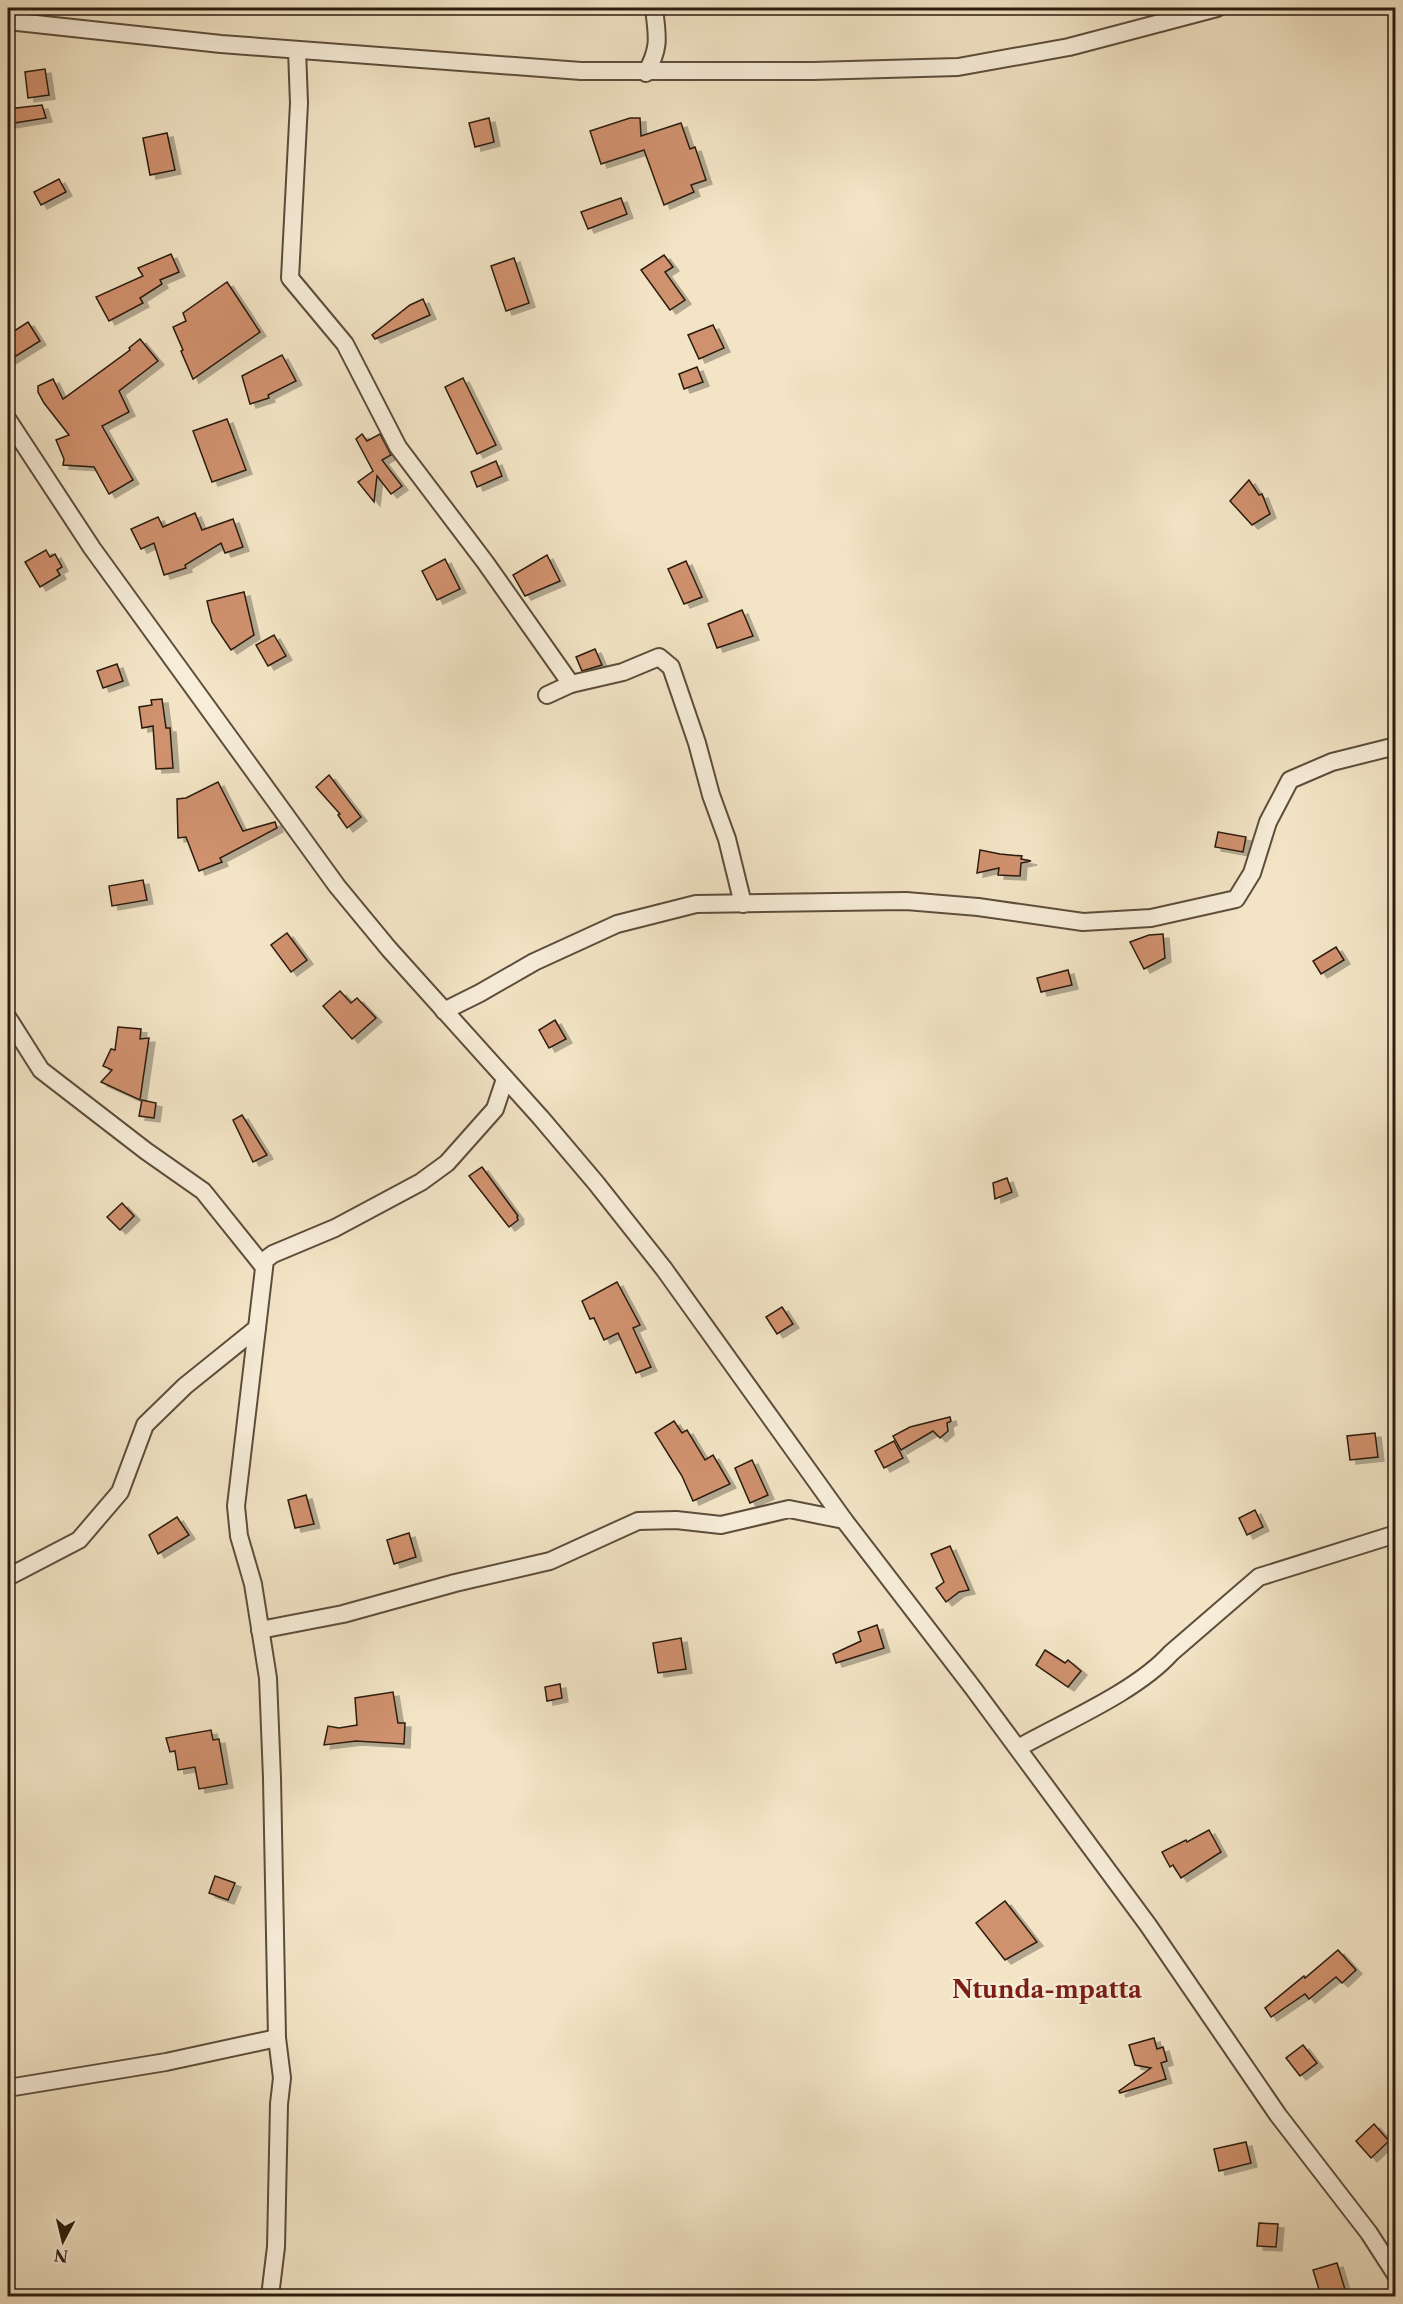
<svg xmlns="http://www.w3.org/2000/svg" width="1403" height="2304" font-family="'Libre Caslon Text',serif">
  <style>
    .building { fill: #d0916e; stroke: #2b1b0f; stroke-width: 1.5; filter: url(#shadow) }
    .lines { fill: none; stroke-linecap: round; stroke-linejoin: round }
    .street-casing { stroke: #5d4d3c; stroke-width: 20 }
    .street { stroke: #f7edd9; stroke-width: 16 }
    .labels { text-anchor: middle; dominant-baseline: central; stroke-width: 4.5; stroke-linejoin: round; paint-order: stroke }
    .quarter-label { font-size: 24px; font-weight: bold; fill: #7a1f14; stroke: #f7edd9 }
  </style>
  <defs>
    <filter id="shadow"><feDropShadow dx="6" dy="4" stdDeviation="0" flood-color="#0004"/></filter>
  </defs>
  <rect width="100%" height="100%" fill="#f2e4c5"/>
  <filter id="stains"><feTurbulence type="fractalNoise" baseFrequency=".00333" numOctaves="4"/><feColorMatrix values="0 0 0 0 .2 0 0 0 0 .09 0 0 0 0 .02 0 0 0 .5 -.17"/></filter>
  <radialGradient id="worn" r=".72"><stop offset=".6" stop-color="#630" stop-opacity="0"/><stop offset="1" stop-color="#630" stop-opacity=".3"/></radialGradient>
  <g class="building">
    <path d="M 45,69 L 49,95 L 28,98 L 25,72 Z"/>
    <path d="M 42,105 L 46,118 L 8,124 L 8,109 Z"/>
    <path d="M 489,118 L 494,142 L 475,147 L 469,123 Z"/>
    <path d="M 630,118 L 640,118 L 641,136 L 681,123 L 690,149 L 695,147 L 706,180 L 691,185 L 694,192 L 664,205 L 644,150 L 601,164 L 590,131 Z"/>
    <path d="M 167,133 L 175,170 L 150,175 L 143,138 Z"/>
    <path d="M 59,179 L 66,192 L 41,205 L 34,192 Z"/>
    <path d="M 621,198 L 627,214 L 588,229 L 581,212 Z"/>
    <path d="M 171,254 L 179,272 L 160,280 L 162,284 L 140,298 L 143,303 L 109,321 L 96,297 L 143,276 L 138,268 Z"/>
    <path d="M 664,255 L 673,267 L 665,272 L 685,300 L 670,310 L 641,270 Z"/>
    <path d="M 514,258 L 529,303 L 506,311 L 491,266 Z"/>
    <path d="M 227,282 L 260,332 L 193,379 L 181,351 L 183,350 L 173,327 L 186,321 L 183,313 Z"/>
    <path d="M 423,299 L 430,315 L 375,339 L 372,335 L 410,305 Z"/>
    <path d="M 28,322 L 40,341 L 8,361 L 8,335 Z"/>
    <path d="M 713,325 L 724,348 L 699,359 L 688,335 Z"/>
    <path d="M 140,339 L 158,361 L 119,391 L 129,412 L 102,426 L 133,480 L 109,494 L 94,467 L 63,465 L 64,459 L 56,440 L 69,435 L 44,403 L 38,392 L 38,386 L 53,379 L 63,399 L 130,350 L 129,348 Z"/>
    <path d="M 282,355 L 296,381 L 268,395 L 269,398 L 250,404 L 242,376 Z"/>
    <path d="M 697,367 L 703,382 L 684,389 L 679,374 Z"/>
    <path d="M 463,378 L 496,445 L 477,454 L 445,387 Z"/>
    <path d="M 227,419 L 246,470 L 212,482 L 193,431 Z"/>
    <path d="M 362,434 L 367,441 L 380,434 L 391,455 L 382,460 L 402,486 L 391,494 L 377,476 L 374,502 L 358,482 L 373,471 L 356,439 Z"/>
    <path d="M 496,461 L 502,476 L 477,487 L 471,472 Z"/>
    <path d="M 1249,480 L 1259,495 L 1262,494 L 1270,514 L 1252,525 L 1230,501 Z"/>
    <path d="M 195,513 L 202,530 L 233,519 L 243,547 L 225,553 L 221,543 L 185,565 L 186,568 L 164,575 L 154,543 L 141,549 L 131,529 L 158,517 L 163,527 Z"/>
    <path d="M 46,550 L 50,557 L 55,554 L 62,567 L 57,570 L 60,575 L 40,587 L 25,562 Z"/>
    <path d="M 547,555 L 560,581 L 525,596 L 513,575 Z"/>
    <path d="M 445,559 L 460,589 L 437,600 L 422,571 Z"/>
    <path d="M 686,561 L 702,597 L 684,604 L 668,569 Z"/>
    <path d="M 244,592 L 254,635 L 231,650 L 212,622 L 207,601 Z"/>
    <path d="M 742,610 L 753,636 L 717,648 L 708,624 Z"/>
    <path d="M 274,635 L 286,656 L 268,666 L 256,645 Z"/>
    <path d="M 595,649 L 602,665 L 582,671 L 576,657 Z"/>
    <path d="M 117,664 L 123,681 L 103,688 L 97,671 Z"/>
    <path d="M 162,699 L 166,728 L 170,728 L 173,768 L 156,769 L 153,726 L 142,728 L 139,707 L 152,705 L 151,700 Z"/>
    <path d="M 329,775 L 361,817 L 347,828 L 338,815 L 340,814 L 316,787 Z"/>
    <path d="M 218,782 L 243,831 L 275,822 L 277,828 L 220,858 L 222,862 L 199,871 L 186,837 L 178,838 L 177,799 L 186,798 Z"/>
    <path d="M 1218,832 L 1246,837 L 1243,852 L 1215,847 Z"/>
    <path d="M 980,850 L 1000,854 L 1022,856 L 1021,859 L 1031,861 L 1021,863 L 1020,876 L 998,875 L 999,868 L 977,873 Z"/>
    <path d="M 143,880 L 147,900 L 112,906 L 109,886 Z"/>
    <path d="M 287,933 L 307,960 L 291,972 L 271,945 Z"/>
    <path d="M 1163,934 L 1165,958 L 1144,969 L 1130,942 L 1149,935 Z"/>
    <path d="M 1336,947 L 1344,960 L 1321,974 L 1313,961 Z"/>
    <path d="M 1068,970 L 1072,985 L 1041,992 L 1037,978 Z"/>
    <path d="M 340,991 L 351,1003 L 357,998 L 376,1018 L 352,1039 L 323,1006 Z"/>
    <path d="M 555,1020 L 566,1039 L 549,1048 L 539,1030 Z"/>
    <path d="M 118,1027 L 141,1029 L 140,1039 L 149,1038 L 140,1100 L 101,1082 L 112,1070 L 103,1066 L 111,1049 L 115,1050 Z"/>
    <path d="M 142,1100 L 156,1103 L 154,1118 L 139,1116 Z"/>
    <path d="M 242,1115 L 267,1155 L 253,1162 L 233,1120 Z"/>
    <path d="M 482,1167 L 518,1216 L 517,1217 L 518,1220 L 509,1227 L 469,1176 Z"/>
    <path d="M 1007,1178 L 1012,1192 L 995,1199 L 993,1183 Z"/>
    <path d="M 122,1203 L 134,1216 L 120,1230 L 107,1217 Z"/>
    <path d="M 617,1282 L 640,1325 L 633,1328 L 651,1367 L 636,1373 L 618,1333 L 604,1340 L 594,1318 L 590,1319 L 582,1301 Z"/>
    <path d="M 782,1307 L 793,1324 L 777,1334 L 766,1317 Z"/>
    <path d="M 950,1417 L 951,1421 L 947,1423 L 948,1431 L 940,1438 L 933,1431 L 901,1450 L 893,1436 L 910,1427 Z"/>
    <path d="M 674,1421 L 682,1433 L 687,1430 L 705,1460 L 713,1455 L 730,1484 L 693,1501 L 682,1476 L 655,1433 Z"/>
    <path d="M 1375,1433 L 1378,1457 L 1350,1460 L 1347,1436 Z"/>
    <path d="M 894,1441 L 903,1458 L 884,1468 L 875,1451 Z"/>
    <path d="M 752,1460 L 768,1495 L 750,1503 L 735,1468 Z"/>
    <path d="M 306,1495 L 314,1524 L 295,1528 L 288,1500 Z"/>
    <path d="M 1255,1510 L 1263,1527 L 1247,1535 L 1239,1518 Z"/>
    <path d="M 177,1517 L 189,1535 L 158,1554 L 149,1535 Z"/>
    <path d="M 409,1533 L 416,1557 L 394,1564 L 387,1540 Z"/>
    <path d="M 950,1546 L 969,1590 L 959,1592 L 946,1602 L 936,1588 L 944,1582 L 931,1554 Z"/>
    <path d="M 877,1625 L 884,1648 L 836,1663 L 833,1654 L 861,1641 L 858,1632 Z"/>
    <path d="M 681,1638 L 686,1669 L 658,1673 L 653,1643 Z"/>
    <path d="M 1045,1650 L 1065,1663 L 1068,1660 L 1081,1671 L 1068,1687 L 1036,1665 Z"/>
    <path d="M 560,1684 L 562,1698 L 547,1701 L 545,1687 Z"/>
    <path d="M 393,1692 L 398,1723 L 405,1723 L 404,1744 L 356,1741 L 324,1745 L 328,1726 L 339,1728 L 357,1725 L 355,1698 Z"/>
    <path d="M 211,1730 L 213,1740 L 219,1739 L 227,1784 L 199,1789 L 195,1767 L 178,1770 L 175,1751 L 170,1752 L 166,1738 Z"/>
    <path d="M 1209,1830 L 1221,1852 L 1181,1878 L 1173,1865 L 1170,1867 L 1162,1852 L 1186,1840 L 1187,1842 Z"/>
    <path d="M 215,1876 L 235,1883 L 228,1900 L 209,1893 Z"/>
    <path d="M 1005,1901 L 1037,1942 L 1005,1960 L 976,1923 Z"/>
    <path d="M 1338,1950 L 1356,1970 L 1342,1983 L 1336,1977 L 1309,1999 L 1305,1994 L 1271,2017 L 1265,2008 L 1304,1976 L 1305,1978 Z"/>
    <path d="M 1154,2038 L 1157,2049 L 1163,2047 L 1167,2061 L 1161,2063 L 1166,2079 L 1120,2093 L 1119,2091 L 1151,2068 L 1135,2065 L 1129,2045 Z"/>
    <path d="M 1303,2045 L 1317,2063 L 1300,2076 L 1286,2058 Z"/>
    <path d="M 1374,2124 L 1389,2141 L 1371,2158 L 1356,2141 Z"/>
    <path d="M 1246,2142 L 1251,2163 L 1219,2171 L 1214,2149 Z"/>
    <path d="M 1259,2223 L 1278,2224 L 1276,2247 L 1257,2246 Z"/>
    <path d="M 1337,2263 L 1347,2296 L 1321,2296 L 1313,2270 Z"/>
  </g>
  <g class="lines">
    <g class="street-casing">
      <g id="street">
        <path d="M 8,21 L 221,44 L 581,71 L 813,71 L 958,67 L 1069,47 L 1217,8"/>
        <path d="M 297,50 L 299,103 L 290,278 L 345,344 L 398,447 L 485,562 L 571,684"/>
        <path d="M 646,73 C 661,46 657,36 654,8"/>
        <path d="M 8,420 L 92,548 L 337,886 L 389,949 L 541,1118 L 596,1183 L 664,1269 L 844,1520 L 973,1688 L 1148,1925 L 1278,2115 L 1369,2233 L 1396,2275"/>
        <path d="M 547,695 L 571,684 L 623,672 L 659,657 L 671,667 L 697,743 L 711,795 L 727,839 L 743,904"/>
        <path d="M 444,1011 L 480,993 L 534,962 L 617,924 L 696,904 L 906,901 L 978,907 L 1083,922 L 1151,918 L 1236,899 L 1252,873 L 1268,822 L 1290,780 L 1332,762 L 1396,746"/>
        <path d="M 8,1018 L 41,1070 L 146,1151 L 203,1191 L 264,1267"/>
        <path d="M 8,1577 L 79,1540 L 120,1492 L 145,1425 L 185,1386 L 257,1328"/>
        <path d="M 260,1630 L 343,1614 L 455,1583 L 550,1561 L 638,1521 L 676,1520 L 721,1525 L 789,1509 L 844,1520"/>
        <path d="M 1018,1748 C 1064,1722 1136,1692 1171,1653 L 1259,1577 L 1396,1534"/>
        <path d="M 8,2088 L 166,2062 L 277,2038"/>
        <path d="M 270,2296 L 276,2247 L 279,2104 L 282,2078 L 277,2038 L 272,1778 L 268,1678 L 253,1584 L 239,1536 L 236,1506 L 265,1260 L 273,1254 L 335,1228 L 421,1182 L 447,1163 L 495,1109 L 505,1079"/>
      </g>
    </g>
    <use href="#street" class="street"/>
  </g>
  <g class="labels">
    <g class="quarter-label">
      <text x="1047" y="1989">Ntunda-mpatta</text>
    </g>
  </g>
  <rect width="1403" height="2304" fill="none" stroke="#f2e4c5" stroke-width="30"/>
  <rect x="9" y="9" width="1385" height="2286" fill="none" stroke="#2b1b0f" stroke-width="3"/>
  <rect x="15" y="15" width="1373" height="2274" fill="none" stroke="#2b1b0f" stroke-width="1.5"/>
  <g transform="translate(63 2241) rotate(187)" stroke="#f7edd9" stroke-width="4.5" paint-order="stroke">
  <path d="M0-4.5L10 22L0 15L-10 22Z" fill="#2b1b0f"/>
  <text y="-9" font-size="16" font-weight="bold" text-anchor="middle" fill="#2b1b0f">N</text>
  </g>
  <rect width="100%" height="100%" filter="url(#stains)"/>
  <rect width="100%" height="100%" fill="url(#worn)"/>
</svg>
